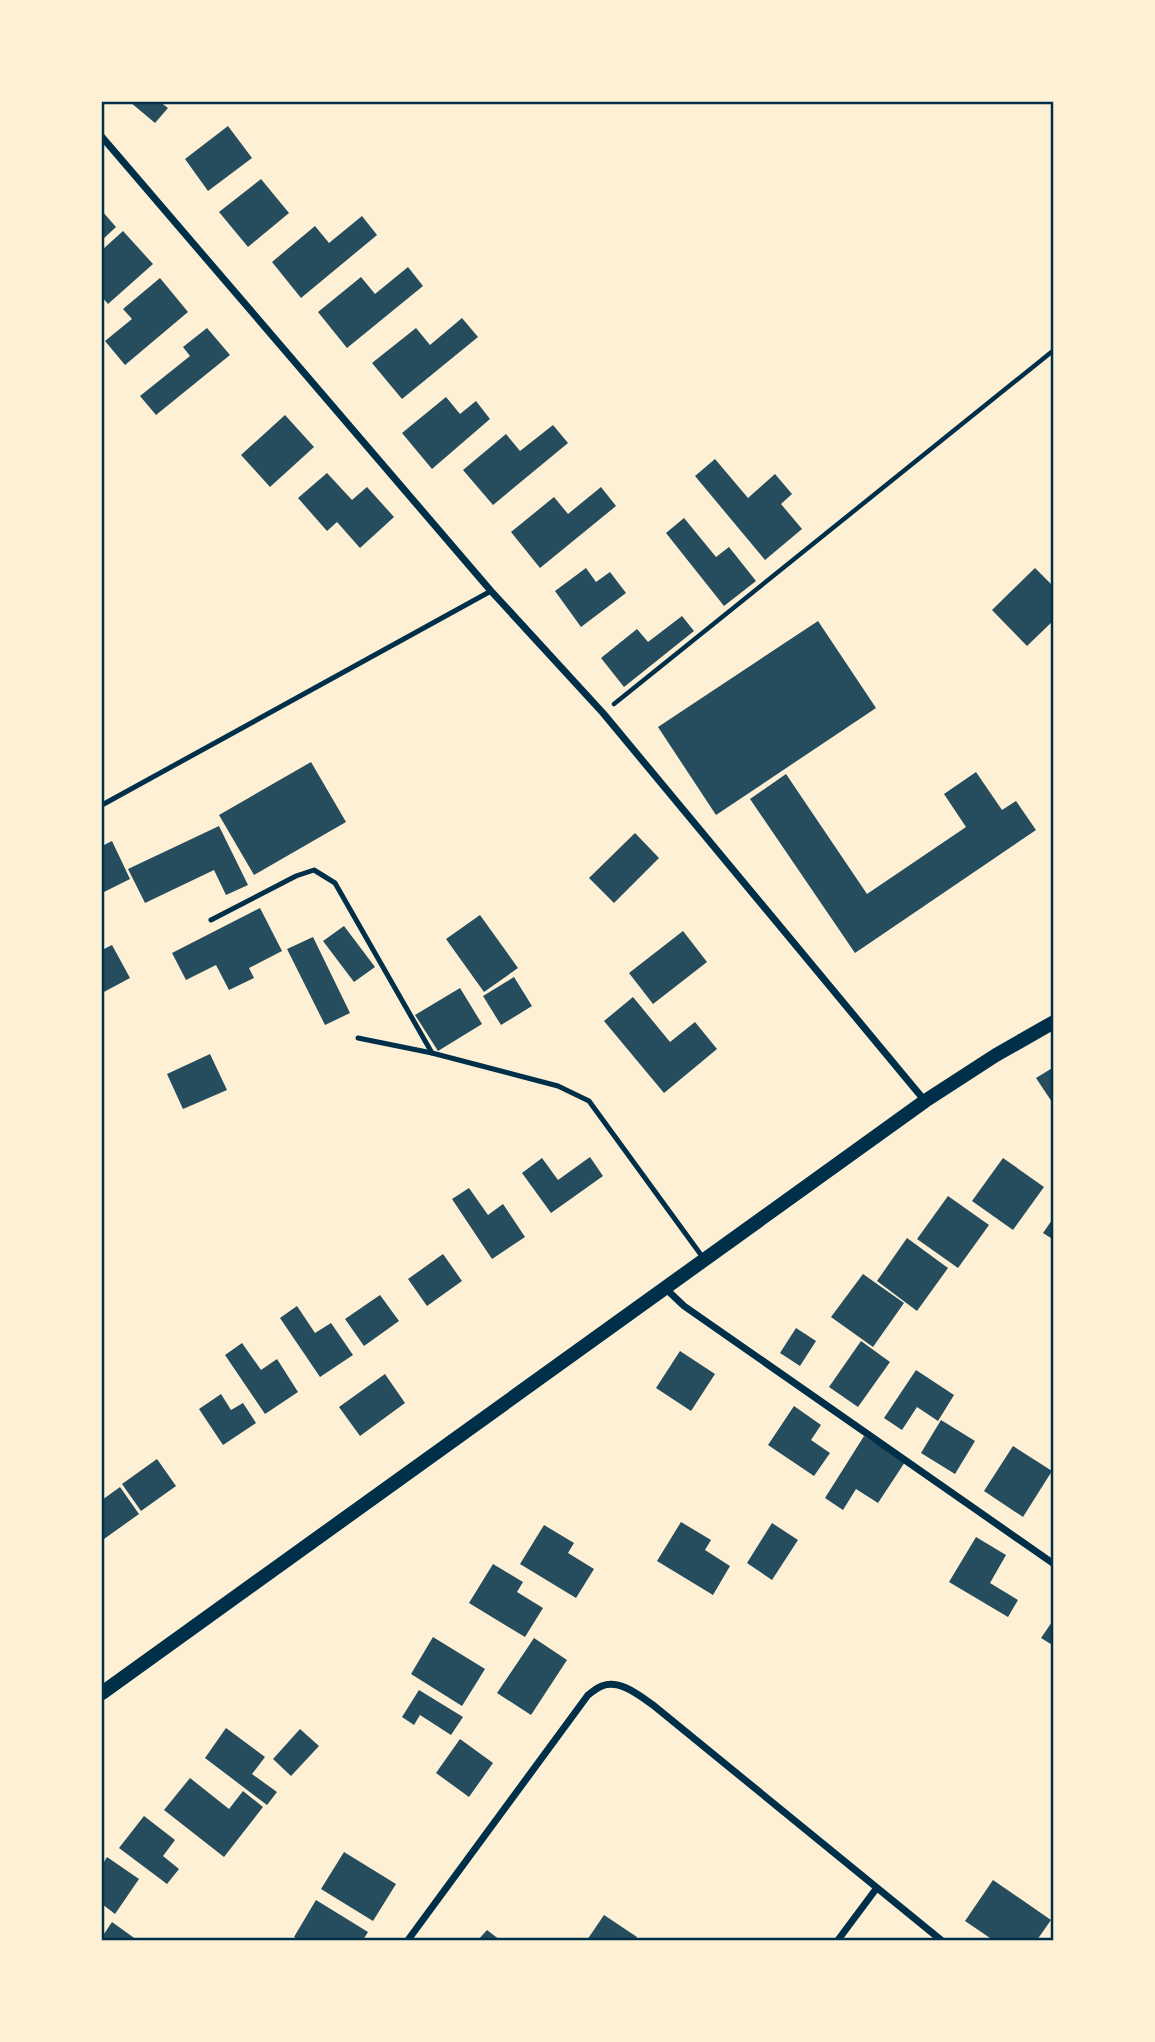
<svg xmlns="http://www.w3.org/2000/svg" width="1155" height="2042" font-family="'Source Sans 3',sans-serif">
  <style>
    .building { fill: #264d5e }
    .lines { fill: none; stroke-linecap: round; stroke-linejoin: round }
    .path { stroke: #003049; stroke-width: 4.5 }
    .service { stroke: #003049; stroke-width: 5 }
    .minor { stroke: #003049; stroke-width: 7 }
    .secondary { stroke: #003049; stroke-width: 14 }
    .neatline { fill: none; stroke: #003049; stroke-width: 2.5 }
  </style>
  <rect width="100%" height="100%" fill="#fdf0d5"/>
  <g class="building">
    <path d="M 130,102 L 160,102 L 168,108 L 155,123 Z"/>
    <path d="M 228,126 L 252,158 L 208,191 L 185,159 Z"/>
    <path d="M 261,179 L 289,213 L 248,247 L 219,212 Z"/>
    <path d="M 102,211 L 116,227 L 102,240 Z"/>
    <path d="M 362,216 L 377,235 L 301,298 L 272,262 L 315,226 L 329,243 Z"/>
    <path d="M 123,231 L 153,264 L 108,304 L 102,297 L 102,250 Z"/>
    <path d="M 408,267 L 423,286 L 347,348 L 318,312 L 361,277 L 375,294 Z"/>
    <path d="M 160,278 L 188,312 L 125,365 L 105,341 L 132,319 L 123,309 Z"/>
    <path d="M 462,318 L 478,337 L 402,399 L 372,363 L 416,328 L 430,345 Z"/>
    <path d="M 207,328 L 230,355 L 156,415 L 140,396 L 190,356 L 183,347 Z"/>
    <path d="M 446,397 L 460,414 L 476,401 L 490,419 L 432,469 L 402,433 Z"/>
    <path d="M 285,415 L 314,447 L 270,487 L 241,455 Z"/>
    <path d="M 553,425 L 568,443 L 493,505 L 463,470 L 506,434 L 520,451 Z"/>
    <path d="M 715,459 L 748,498 L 775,474 L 792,494 L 781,504 L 802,529 L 765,560 L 695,476 Z"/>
    <path d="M 327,473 L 352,500 L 367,487 L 394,517 L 360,548 L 337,522 L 327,531 L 298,498 Z"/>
    <path d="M 601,487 L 616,506 L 540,568 L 511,532 L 554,497 L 568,514 Z"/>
    <path d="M 684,518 L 716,557 L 729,547 L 756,581 L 724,606 L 666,533 Z"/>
    <path d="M 586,568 L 596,582 L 610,572 L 626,593 L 581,627 L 555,591 Z"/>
    <path d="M 1035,568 L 1054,587 L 1054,620 L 1027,646 L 992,610 Z"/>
    <path d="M 682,616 L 694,631 L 624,687 L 601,658 L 637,629 L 648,642 Z"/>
    <path d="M 818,621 L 876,708 L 716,815 L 658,727 Z"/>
    <path d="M 311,762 L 346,822 L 254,875 L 219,815 Z"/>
    <path d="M 976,772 L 1002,810 L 1016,801 L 1036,830 L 855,953 L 750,799 L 786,774 L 867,894 L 966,827 L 944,794 Z"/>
    <path d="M 219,826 L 248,885 L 226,895 L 214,870 L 145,903 L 128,869 Z"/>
    <path d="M 635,833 L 659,858 L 614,903 L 589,878 Z"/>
    <path d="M 112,841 L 130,879 L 102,893 L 102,846 Z"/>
    <path d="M 260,908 L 282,951 L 249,968 L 254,978 L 229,990 L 216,965 L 186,980 L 172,953 Z"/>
    <path d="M 480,915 L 518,968 L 484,992 L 446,939 Z"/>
    <path d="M 344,926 L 375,967 L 354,982 L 323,941 Z"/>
    <path d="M 683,931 L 707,962 L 653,1004 L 629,973 Z"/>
    <path d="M 313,937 L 350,1013 L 325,1025 L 287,949 Z"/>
    <path d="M 112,945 L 130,978 L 102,993 L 102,950 Z"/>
    <path d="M 514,977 L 532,1006 L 501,1025 L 483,996 Z"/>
    <path d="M 460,988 L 482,1024 L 438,1051 L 415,1015 Z"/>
    <path d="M 633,997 L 670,1042 L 695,1022 L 717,1049 L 664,1093 L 604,1021 Z"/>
    <path d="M 210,1054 L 227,1090 L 183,1109 L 167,1074 Z"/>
    <path d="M 1054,1067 L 1054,1105 L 1036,1078 Z"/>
    <path d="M 590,1157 L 603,1176 L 551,1213 L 522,1173 L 542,1158 L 558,1180 Z"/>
    <path d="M 1003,1158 L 1044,1187 L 1013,1230 L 972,1201 Z"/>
    <path d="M 469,1188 L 488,1215 L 503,1204 L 525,1237 L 492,1259 L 452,1199 Z"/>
    <path d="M 948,1196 L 989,1225 L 958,1268 L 917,1239 Z"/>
    <path d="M 1054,1217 L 1054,1240 L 1043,1233 Z"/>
    <path d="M 907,1238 L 948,1268 L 917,1311 L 877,1281 Z"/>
    <path d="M 443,1254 L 462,1281 L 427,1306 L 408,1279 Z"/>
    <path d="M 863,1274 L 904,1303 L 873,1347 L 831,1317 Z"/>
    <path d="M 380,1295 L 399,1321 L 364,1346 L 345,1319 Z"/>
    <path d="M 297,1306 L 315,1333 L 331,1323 L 353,1355 L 320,1377 L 280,1318 Z"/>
    <path d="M 796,1328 L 816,1341 L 800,1366 L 780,1353 Z"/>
    <path d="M 861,1341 L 890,1362 L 858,1407 L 829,1387 Z"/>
    <path d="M 242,1343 L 261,1370 L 277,1359 L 298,1392 L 265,1414 L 225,1355 Z"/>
    <path d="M 680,1351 L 715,1374 L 691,1411 L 656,1388 Z"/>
    <path d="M 916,1370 L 954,1395 L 938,1421 L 917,1407 L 902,1430 L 884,1418 Z"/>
    <path d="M 385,1374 L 405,1403 L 360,1436 L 339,1407 Z"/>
    <path d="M 221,1394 L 231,1410 L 243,1403 L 256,1423 L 223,1445 L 199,1409 Z"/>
    <path d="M 794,1406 L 821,1425 L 811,1440 L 830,1453 L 814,1476 L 768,1445 Z"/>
    <path d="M 941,1420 L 975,1441 L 955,1474 L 921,1453 Z"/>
    <path d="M 864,1436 L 905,1462 L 878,1503 L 856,1489 L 843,1510 L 825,1498 Z"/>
    <path d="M 1013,1446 L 1052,1471 L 1023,1517 L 984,1491 Z"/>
    <path d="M 157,1459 L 176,1486 L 141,1511 L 122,1484 Z"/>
    <path d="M 120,1487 L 139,1514 L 104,1539 L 102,1535 L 102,1500 Z"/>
    <path d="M 681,1522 L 711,1540 L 705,1550 L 730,1566 L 713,1595 L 657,1561 Z"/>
    <path d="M 772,1523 L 798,1540 L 772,1580 L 747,1563 Z"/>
    <path d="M 544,1525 L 574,1543 L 568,1553 L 594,1569 L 576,1598 L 520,1564 Z"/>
    <path d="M 976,1537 L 1006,1555 L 990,1583 L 1018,1600 L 1008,1617 L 949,1582 Z"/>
    <path d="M 493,1564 L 523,1582 L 517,1592 L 543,1608 L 525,1637 L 469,1603 Z"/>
    <path d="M 1054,1619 L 1054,1646 L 1041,1638 Z"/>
    <path d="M 433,1637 L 485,1669 L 462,1706 L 411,1674 Z"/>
    <path d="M 534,1638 L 567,1660 L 531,1715 L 497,1693 Z"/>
    <path d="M 419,1690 L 463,1717 L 451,1735 L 420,1715 L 414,1725 L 402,1717 Z"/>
    <path d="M 226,1728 L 265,1757 L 252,1774 L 277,1792 L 267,1805 L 205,1758 Z"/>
    <path d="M 300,1729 L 319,1746 L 291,1776 L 273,1759 Z"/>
    <path d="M 460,1739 L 493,1763 L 469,1797 L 436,1773 Z"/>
    <path d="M 190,1778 L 229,1809 L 243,1791 L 263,1807 L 224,1857 L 164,1810 Z"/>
    <path d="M 144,1816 L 175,1840 L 163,1856 L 179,1869 L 167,1884 L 119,1848 Z"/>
    <path d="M 344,1852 L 396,1884 L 373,1921 L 321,1889 Z"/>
    <path d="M 107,1857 L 139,1879 L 115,1914 L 102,1904 L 102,1865 Z"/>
    <path d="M 993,1880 L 1051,1920 L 1037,1940 L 993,1940 L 965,1921 Z"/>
    <path d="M 316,1900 L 368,1932 L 363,1940 L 299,1940 L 294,1937 Z"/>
    <path d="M 604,1915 L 637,1937 L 635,1940 L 587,1940 Z"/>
    <path d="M 112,1922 L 137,1940 L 102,1940 L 102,1937 Z"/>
    <path d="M 487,1930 L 500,1940 L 478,1940 Z"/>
  </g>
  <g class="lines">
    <path class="path" d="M 614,704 L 1054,350"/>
    <g class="service">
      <path d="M 102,805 L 491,591"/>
      <path d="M 211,920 L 296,876 L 314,870 L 335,883 L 432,1053"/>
      <path d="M 358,1038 L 432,1053 L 558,1086 L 589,1101 L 704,1259"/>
    </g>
    <g class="minor">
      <path d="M 102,137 L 491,591 L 603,713 L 925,1101"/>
      <path d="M 665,1288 L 684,1306 L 1054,1564"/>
      <path d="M 408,1940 L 588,1695 C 592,1692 598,1687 602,1686 C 620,1679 640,1696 653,1705 L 941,1940"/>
      <path d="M 838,1940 L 876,1889"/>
    </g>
    <path class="secondary" d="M 102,1693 L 925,1101 L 996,1055 L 1054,1022"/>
  </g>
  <rect width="1155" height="2042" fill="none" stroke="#fdf0d5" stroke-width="206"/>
  <rect x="103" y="103" width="949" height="1836" class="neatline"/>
</svg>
